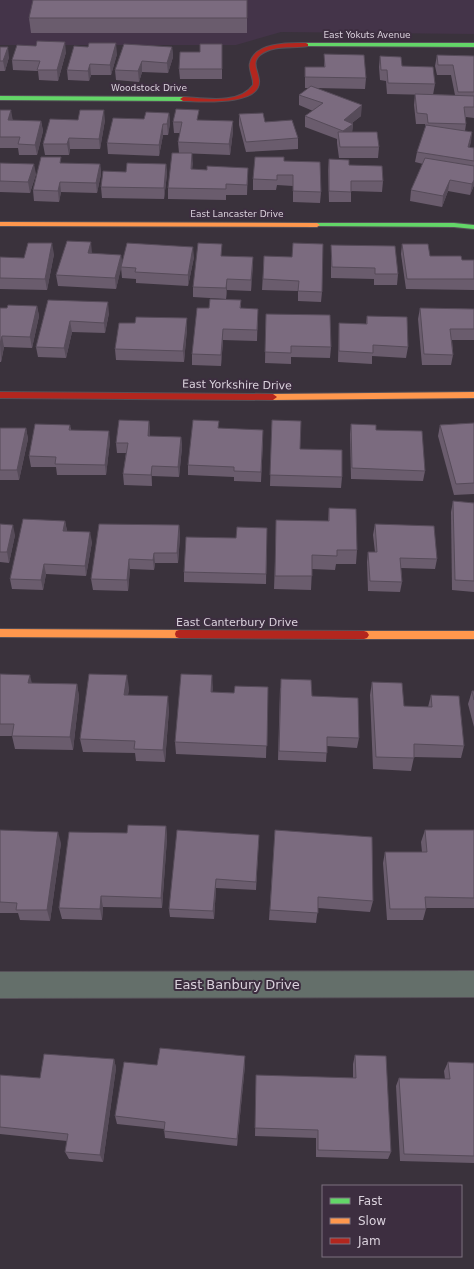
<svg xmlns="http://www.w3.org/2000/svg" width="474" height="1269" font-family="'DejaVu Sans',sans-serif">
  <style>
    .built { fill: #443449 }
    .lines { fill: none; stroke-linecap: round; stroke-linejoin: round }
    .street-casing { stroke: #565058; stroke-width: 2 }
    .fast-casing { stroke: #565058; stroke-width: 2 }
    .slow-casing { stroke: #565058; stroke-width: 2 }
    .jam-casing { stroke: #565058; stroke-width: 2 }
    .street { fill: #646f6a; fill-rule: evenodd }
    .fast { fill: #63d668; fill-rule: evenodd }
    .slow { fill: #ff974d; fill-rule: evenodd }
    .jam { fill: #b3261e; fill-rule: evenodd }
    .wall { fill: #6a5c6d }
    .shaded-wall { fill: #564b59 }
    .building { fill: #7b6b7f; stroke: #564b59 }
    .labels { text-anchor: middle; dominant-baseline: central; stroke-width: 4; stroke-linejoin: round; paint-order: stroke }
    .far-street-label { font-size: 9px; fill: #dbd2dd; stroke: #3d2e40 }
    .street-label { font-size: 11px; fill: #dbd2dd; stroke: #3d2e40 }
    .near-street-label { font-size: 13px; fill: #dbd2dd; stroke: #3d2e40 }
  </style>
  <rect width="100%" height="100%" fill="#3a323c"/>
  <path class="built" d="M 0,0 L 474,0 L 474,34 L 281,32 L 236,45 L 0,45 Z"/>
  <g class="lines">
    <g class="street-casing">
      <path id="street" d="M 474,971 L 474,997 L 0,998 L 0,972 Z"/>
    </g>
    <g class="fast-casing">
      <g id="fast">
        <path d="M 306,43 L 474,43 L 474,47 L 304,46 L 304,44 Z"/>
        <path d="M 0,96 L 183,97 L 186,99 L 183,101 L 0,100 Z"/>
        <path d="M 317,223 L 454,223 L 474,225 L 474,229 L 454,227 L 315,226 L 315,224 Z"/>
      </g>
    </g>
    <g class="slow-casing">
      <g id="slow">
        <path d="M 0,222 L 317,223 L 320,225 L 317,227 L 0,226 Z"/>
        <path d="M 474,392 L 474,398 L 273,400 L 269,397 L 273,394 Z"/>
        <path d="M 0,629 L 179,630 L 182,631 L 183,634 L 182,637 L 179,638 L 0,637 Z"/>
        <path d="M 364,631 L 474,631 L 474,639 L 364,639 L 361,638 L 359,635 L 361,632 Z"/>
      </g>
    </g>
    <g class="jam-casing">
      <g id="jam">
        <path d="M 306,43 L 308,44 L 308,46 C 293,49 274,44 260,55 C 251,63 258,70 259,80 C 262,107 198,101 183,101 L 180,99 L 183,97 C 204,98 239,105 253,85 C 254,77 248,70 250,63 C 255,42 289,43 306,43 Z"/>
        <path d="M 0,392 L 273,394 L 277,397 L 273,400 L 0,398 Z"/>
        <path d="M 179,630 L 364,631 L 367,632 L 369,635 L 367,638 L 364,639 L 179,638 L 176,637 L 175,634 L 176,631 Z"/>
      </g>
    </g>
    <use href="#street" class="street"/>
    <use href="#fast" class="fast"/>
    <use href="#slow" class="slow"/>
    <use href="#jam" class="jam"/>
  </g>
  <g class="wall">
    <path d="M 247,0 L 247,33 L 31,33 L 29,18 Z"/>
    <path d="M 222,44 L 222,79 L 180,79 L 179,69 L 200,52 Z"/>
    <path d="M 0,47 L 9,57 L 5,71 L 0,71 Z"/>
    <path d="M 172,47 L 173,57 L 168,73 L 142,72 L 139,82 L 116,80 L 115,70 Z"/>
    <path d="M 66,52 L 58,81 L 39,80 L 38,71 L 13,70 L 12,60 Z"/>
    <path d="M 117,54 L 111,75 L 91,75 L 89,81 L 68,80 L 67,70 Z"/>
    <path d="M 324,54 L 366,78 L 365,89 L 315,88 L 361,116 L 352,123 L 353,124 L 352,132 L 379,147 L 378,158 L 339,158 L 337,143 L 337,139 L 305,127 L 305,116 L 313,111 L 299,105 L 299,95 L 309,88 L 305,88 L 305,67 L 324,67 Z"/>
    <path d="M 437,55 L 474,56 L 474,118 L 466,117 L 466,124 L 465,131 L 472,132 L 469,147 L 474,148 L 474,185 L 470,195 L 448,191 L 442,207 L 410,201 L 411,190 L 423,164 L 415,162 L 417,152 L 426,127 L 425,124 L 416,124 L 414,105 L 415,94 L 455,95 L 451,75 L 437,75 L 435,66 Z"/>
    <path d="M 380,56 L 402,66 L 435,84 L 433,95 L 387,94 L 386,81 L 380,80 L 379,67 Z"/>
    <path d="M 0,110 L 13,120 L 41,121 L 43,131 L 37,155 L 19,155 L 18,148 L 0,148 Z"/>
    <path d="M 169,113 L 170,123 L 168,135 L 163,135 L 159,156 L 108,154 L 107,143 L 144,119 Z"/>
    <path d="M 239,114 L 265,122 L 298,138 L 298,149 L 246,152 L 239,125 Z"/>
    <path d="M 78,120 L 105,120 L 100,149 L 70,149 L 69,155 L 45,155 L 43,144 Z"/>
    <path d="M 199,120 L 233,121 L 233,131 L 230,155 L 179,153 L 178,142 L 180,133 L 174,133 L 173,122 Z"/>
    <path d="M 192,153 L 192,169 L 207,170 L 248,168 L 247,195 L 226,195 L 226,200 L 168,199 L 168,188 Z"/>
    <path d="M 329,159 L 349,165 L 383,181 L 382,192 L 351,191 L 351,202 L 329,202 L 328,170 Z"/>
    <path d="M 284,161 L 321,192 L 320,203 L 293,202 L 293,186 L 277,185 L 276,190 L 253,190 L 253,179 Z"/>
    <path d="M 0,163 L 36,174 L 30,193 L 0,192 Z"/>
    <path d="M 62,163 L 100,164 L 101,174 L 97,193 L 61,192 L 59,202 L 34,201 L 33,190 Z"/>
    <path d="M 166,164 L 167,174 L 164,199 L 102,198 L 101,187 L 126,172 Z"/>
    <path d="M 402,244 L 430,256 L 462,260 L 474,260 L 474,290 L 406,289 L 401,254 Z"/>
    <path d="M 331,245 L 398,274 L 397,285 L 374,285 L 374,279 L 331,278 Z"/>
    <path d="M 54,254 L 47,290 L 0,289 L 0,257 L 24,258 Z"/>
    <path d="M 121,255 L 122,265 L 194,257 L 188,286 L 136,283 L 136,279 L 122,278 L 121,267 L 116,289 L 58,286 L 56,275 Z"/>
    <path d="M 222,256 L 253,257 L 251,291 L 227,290 L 226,299 L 193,297 L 193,287 Z"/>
    <path d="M 264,256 L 322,292 L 321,302 L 298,301 L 298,291 L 262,290 Z"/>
    <path d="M 48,300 L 109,313 L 105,333 L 72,332 L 66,358 L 38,357 L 36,347 Z"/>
    <path d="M 241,300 L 241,308 L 258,309 L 257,341 L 223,340 L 221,366 L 192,365 L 192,354 L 209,308 Z"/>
    <path d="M 37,306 L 39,316 L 32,348 L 4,347 L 1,362 L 0,362 L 0,308 L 7,308 Z"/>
    <path d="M 420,308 L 474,309 L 474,340 L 452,340 L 453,355 L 451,365 L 422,365 L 418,319 Z"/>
    <path d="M 266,314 L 331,347 L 330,358 L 291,357 L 291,364 L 265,363 Z"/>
    <path d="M 367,316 L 408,347 L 406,358 L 372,356 L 372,364 L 338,362 L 339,323 L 366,324 Z"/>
    <path d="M 187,329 L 184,362 L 116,360 L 115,349 Z"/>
    <path d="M 272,420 L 300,449 L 342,477 L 341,488 L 270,486 Z"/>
    <path d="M 149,421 L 150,432 L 150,436 L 181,437 L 182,447 L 179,477 L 152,476 L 152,486 L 124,485 L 123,474 L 126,453 L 117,453 L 116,443 Z"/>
    <path d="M 474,423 L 474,494 L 454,495 L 438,436 L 440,425 Z"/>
    <path d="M 351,424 L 376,430 L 425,471 L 423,481 L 351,479 L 350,434 Z"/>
    <path d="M 70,425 L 71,430 L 110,441 L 106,475 L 57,475 L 56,467 L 31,467 L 29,456 Z"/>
    <path d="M 0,428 L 26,428 L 28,439 L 19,480 L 0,480 Z"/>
    <path d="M 219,428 L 263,440 L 261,482 L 234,481 L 234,477 L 188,475 L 188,465 Z"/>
    <path d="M 453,501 L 474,503 L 474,592 L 452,590 L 451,512 Z"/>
    <path d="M 329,508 L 357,550 L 356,564 L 336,564 L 335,570 L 312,569 L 311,590 L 274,589 L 276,534 L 328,521 Z"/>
    <path d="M 65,521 L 67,531 L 92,542 L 86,576 L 46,574 L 43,590 L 12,589 L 10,579 Z"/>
    <path d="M 0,524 L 15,535 L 9,563 L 0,562 Z"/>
    <path d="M 375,524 L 437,559 L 435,569 L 401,568 L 402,582 L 400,592 L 368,591 L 367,562 L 368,552 L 375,552 L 373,535 Z"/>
    <path d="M 179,525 L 180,536 L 178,563 L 155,563 L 154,570 L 130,569 L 128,591 L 93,590 L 91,579 Z"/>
    <path d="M 267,528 L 266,584 L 184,582 L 184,572 L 236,538 Z"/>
    <path d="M 0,674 L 32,683 L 77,684 L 79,697 L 73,750 L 15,749 L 12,736 L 0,736 Z"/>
    <path d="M 372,682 L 404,706 L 428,707 L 431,695 L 464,746 L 461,758 L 414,757 L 411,771 L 373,769 L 370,695 Z"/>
    <path d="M 268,687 L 266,758 L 176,754 L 175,742 L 213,688 L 212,692 L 234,693 Z"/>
    <path d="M 129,688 L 128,695 L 169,709 L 165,762 L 136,761 L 135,753 L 83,752 L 80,739 Z"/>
    <path d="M 280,688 L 312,696 L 359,738 L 357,748 L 327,746 L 326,762 L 278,760 Z"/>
    <path d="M 472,691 L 474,691 L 474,727 L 468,704 Z"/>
    <path d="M 166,826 L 167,838 L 162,908 L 103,907 L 102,920 L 62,919 L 59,908 L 127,833 Z"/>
    <path d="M 0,830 L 61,843 L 50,921 L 20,920 L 18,913 L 0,913 Z"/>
    <path d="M 275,830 L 373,901 L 370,912 L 318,908 L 316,923 L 269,920 Z"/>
    <path d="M 425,830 L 474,830 L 474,908 L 426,908 L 426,909 L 423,920 L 387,920 L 383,863 L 385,852 L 422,852 L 421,842 Z"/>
    <path d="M 259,835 L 256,890 L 216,888 L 214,919 L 170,917 L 169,909 Z"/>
    <path d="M 355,1055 L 391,1152 L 388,1159 L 316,1157 L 316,1138 L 255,1136 L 256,1083 L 353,1078 L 353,1064 Z"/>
    <path d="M 114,1059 L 116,1068 L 103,1162 L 69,1159 L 65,1152 L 67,1141 L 0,1134 L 0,1075 L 40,1078 Z"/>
    <path d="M 448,1062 L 474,1063 L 474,1163 L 400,1161 L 396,1086 L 399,1078 L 445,1079 L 444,1071 Z"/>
    <path d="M 157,1065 L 245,1065 L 237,1146 L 165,1138 L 164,1129 L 117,1124 L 115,1116 Z"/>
  </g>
  <g class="shaded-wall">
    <path d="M 65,42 L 66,52 L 58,81 L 57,70 Z"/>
    <path d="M 116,43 L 117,54 L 111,75 L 110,65 Z"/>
    <path d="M 8,47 L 9,57 L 5,71 L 3,61 Z"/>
    <path d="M 172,47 L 173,57 L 168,73 L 167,63 Z"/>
    <path d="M 142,61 L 142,72 L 139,82 L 138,71 Z"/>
    <path d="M 90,64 L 91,75 L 89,81 L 88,71 Z"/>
    <path d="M 362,105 L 361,116 L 343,130 L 344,120 Z"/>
    <path d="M 11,110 L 13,121 L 8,120 Z"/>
    <path d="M 104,110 L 105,120 L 100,149 L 99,139 Z"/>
    <path d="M 169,113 L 170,123 L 168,135 L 167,124 Z"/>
    <path d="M 41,121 L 43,131 L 37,155 L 35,145 Z"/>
    <path d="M 233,121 L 233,131 L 230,155 L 229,144 Z"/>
    <path d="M 163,124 L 163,135 L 159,156 L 159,145 Z"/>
    <path d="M 353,124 L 352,134 L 343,141 L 343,131 Z"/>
    <path d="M 472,132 L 471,143 L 466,157 L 468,147 Z"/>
    <path d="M 69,138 L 70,149 L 69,155 L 67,144 Z"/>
    <path d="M 192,153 L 193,164 L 191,180 L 191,169 Z"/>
    <path d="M 34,164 L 36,174 L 30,193 L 28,182 Z"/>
    <path d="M 100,164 L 101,174 L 97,193 L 96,183 Z"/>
    <path d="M 166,164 L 167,174 L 164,199 L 164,188 Z"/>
    <path d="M 450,180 L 448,191 L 442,207 L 443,196 Z"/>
    <path d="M 474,180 L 474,185 L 470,195 L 472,184 Z"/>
    <path d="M 60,182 L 61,192 L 59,202 L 58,191 Z"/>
    <path d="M 91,242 L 92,253 L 88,253 Z"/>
    <path d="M 52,243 L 54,254 L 47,290 L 45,279 Z"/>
    <path d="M 193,247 L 194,257 L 188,286 L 188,275 Z"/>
    <path d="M 121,255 L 122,265 L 116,289 L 115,278 Z"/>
    <path d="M 253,257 L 253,268 L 251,291 L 251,280 Z"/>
    <path d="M 227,279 L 227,290 L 226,299 L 226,288 Z"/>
    <path d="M 108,302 L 109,313 L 105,333 L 104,323 Z"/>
    <path d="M 37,306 L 39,316 L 32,348 L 30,337 Z"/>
    <path d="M 187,318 L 187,329 L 184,362 L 183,351 Z"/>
    <path d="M 70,321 L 72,332 L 66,358 L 64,348 Z"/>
    <path d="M 223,329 L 223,340 L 221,366 L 221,355 Z"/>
    <path d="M 2,336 L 4,347 L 1,362 L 0,344 Z"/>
    <path d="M 149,421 L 150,432 L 149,446 L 148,436 Z"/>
    <path d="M 26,428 L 28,439 L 19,480 L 17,470 Z"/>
    <path d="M 109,431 L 110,441 L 106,475 L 105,465 Z"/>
    <path d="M 181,437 L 182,447 L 179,477 L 178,467 Z"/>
    <path d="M 152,466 L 152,486 L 151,475 Z"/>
    <path d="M 65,521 L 67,531 L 63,531 Z"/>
    <path d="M 13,525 L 15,535 L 9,563 L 7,552 Z"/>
    <path d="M 179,525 L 180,536 L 178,563 L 177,553 Z"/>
    <path d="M 90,532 L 92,542 L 86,576 L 85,566 Z"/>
    <path d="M 154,553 L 155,563 L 154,570 L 153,560 Z"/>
    <path d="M 129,559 L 130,569 L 128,591 L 127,580 Z"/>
    <path d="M 44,564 L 46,574 L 43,590 L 41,580 Z"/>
    <path d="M 30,675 L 33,688 L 28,683 Z"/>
    <path d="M 127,675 L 129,688 L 126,708 L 124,695 Z"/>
    <path d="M 212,675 L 213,688 L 211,705 L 211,692 Z"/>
    <path d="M 77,684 L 79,697 L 73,750 L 70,737 Z"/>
    <path d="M 168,696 L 169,709 L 165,762 L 163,750 Z"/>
    <path d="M 166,826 L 167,838 L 162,908 L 161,898 Z"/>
    <path d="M 58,832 L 61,843 L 50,921 L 47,910 Z"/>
    <path d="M 216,879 L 216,888 L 214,919 L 213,911 Z"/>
    <path d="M 101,896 L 103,907 L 102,920 L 100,909 Z"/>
    <path d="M 245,1056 L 245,1065 L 237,1146 L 237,1139 Z"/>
    <path d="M 114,1059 L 116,1068 L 103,1162 L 100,1155 Z"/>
  </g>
  <g class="building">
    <path d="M 33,0 L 247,0 L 247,18 L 29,18 Z"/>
    <path d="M 37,41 L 65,42 L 57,70 L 37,70 L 40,61 L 12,60 L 17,45 L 36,46 Z"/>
    <path d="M 89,43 L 116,43 L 110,65 L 90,64 L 88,71 L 67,70 L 74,46 L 88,47 Z"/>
    <path d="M 124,44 L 172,47 L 167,63 L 142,61 L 138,71 L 115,70 Z"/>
    <path d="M 200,44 L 222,44 L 222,69 L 179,69 L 180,52 L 200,52 Z"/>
    <path d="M 0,47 L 8,47 L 3,61 L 0,61 Z"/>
    <path d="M 324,54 L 364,55 L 366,78 L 305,77 L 305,67 L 325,67 Z"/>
    <path d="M 437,55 L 474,56 L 474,92 L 458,92 L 453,65 L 438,65 Z"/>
    <path d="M 380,56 L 401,57 L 402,66 L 433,67 L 435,84 L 388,83 L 387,70 L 381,70 Z"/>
    <path d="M 311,86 L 362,105 L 344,120 L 353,124 L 343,131 L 305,116 L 323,103 L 299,95 Z"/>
    <path d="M 415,94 L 474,96 L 474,107 L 464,107 L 466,124 L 428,123 L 427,114 L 417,113 Z"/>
    <path d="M 176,109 L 199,110 L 197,120 L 233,121 L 229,144 L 178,142 L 182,122 L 173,122 Z"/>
    <path d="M 0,110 L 11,110 L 8,120 L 41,121 L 35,145 L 18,144 L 20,137 L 0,137 Z"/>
    <path d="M 80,110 L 104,110 L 99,139 L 69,138 L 67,144 L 43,144 L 50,119 L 78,120 Z"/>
    <path d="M 146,112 L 169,113 L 167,124 L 163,124 L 159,145 L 107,143 L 113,118 L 144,119 Z"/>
    <path d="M 263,113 L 265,122 L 292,120 L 298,138 L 246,142 L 239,114 Z"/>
    <path d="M 426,125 L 472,132 L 468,147 L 474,148 L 474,161 L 417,152 Z"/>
    <path d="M 338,132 L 377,132 L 379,147 L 340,147 Z"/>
    <path d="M 172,153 L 192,153 L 191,169 L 207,170 L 207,166 L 248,168 L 247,185 L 226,184 L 226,189 L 168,188 Z"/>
    <path d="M 41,157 L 61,157 L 60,163 L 100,164 L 96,183 L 60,182 L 58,191 L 33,190 Z"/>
    <path d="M 255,157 L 284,157 L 284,161 L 320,162 L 321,192 L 293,191 L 293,175 L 277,175 L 277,180 L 253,179 Z"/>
    <path d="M 425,158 L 474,166 L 474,180 L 472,184 L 450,180 L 443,196 L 411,190 Z"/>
    <path d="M 329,159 L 349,160 L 349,165 L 382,166 L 383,181 L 351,181 L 351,192 L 329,191 Z"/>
    <path d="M 0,163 L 34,164 L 28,182 L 0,181 Z"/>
    <path d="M 127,163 L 166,164 L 164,188 L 101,187 L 103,171 L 126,172 Z"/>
    <path d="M 67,241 L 91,242 L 88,253 L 121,255 L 115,278 L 56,275 Z"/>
    <path d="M 28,243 L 52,243 L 45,279 L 0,278 L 0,257 L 24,258 Z"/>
    <path d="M 127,243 L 193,247 L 188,275 L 135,272 L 136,268 L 121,267 Z"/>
    <path d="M 198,243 L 222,244 L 221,256 L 253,257 L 251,280 L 227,279 L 226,288 L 193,287 Z"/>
    <path d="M 293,243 L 323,244 L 322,292 L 298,291 L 299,281 L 263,279 L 264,256 L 292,257 Z"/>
    <path d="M 402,244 L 428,244 L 430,256 L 461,256 L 462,260 L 474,260 L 474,279 L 407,279 Z"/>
    <path d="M 331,245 L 395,246 L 398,274 L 375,274 L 375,268 L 332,267 Z"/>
    <path d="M 210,299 L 241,300 L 240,308 L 258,309 L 257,330 L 223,329 L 221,355 L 192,354 L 197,308 L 209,308 Z"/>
    <path d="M 48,300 L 108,302 L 104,323 L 70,321 L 64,348 L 36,347 Z"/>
    <path d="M 8,305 L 37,306 L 30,337 L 2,336 L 0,344 L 0,308 L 7,308 Z"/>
    <path d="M 420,308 L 474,309 L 474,329 L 450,329 L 453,355 L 424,354 Z"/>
    <path d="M 266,314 L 330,315 L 331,347 L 291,346 L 291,353 L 265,352 Z"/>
    <path d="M 367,316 L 407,317 L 408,347 L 373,345 L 373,353 L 339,351 L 339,323 L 367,324 Z"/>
    <path d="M 136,317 L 187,318 L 183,351 L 115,349 L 119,323 L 135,323 Z"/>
    <path d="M 119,420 L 149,421 L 148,436 L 181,437 L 178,467 L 152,466 L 151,475 L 123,474 L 128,443 L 116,443 Z"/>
    <path d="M 193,420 L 219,421 L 218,428 L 263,430 L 261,472 L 234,471 L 234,467 L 188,465 Z"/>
    <path d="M 272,420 L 301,421 L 300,449 L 342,450 L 342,477 L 270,475 Z"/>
    <path d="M 474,423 L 474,483 L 456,484 L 440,425 Z"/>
    <path d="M 35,424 L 70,425 L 69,430 L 109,431 L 105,465 L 55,464 L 56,457 L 29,456 Z"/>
    <path d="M 351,424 L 376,425 L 376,430 L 422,431 L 425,471 L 352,468 Z"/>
    <path d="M 0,428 L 26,428 L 17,470 L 0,470 Z"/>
    <path d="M 453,501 L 474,503 L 474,581 L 455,580 Z"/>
    <path d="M 329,508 L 356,509 L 357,550 L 337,550 L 337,556 L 312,555 L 312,576 L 275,576 L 276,520 L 329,521 Z"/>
    <path d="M 23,519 L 65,521 L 63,531 L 90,532 L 85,566 L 44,564 L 41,580 L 10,579 Z"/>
    <path d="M 0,524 L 13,525 L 7,552 L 0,552 Z"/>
    <path d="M 99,524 L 179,525 L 177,553 L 154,553 L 153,560 L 129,559 L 127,580 L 91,579 Z"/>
    <path d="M 375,524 L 434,526 L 437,559 L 400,558 L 402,582 L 370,581 L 368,552 L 377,552 Z"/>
    <path d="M 237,527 L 267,528 L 266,574 L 184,572 L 186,537 L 236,538 Z"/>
    <path d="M 0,674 L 30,675 L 28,683 L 77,684 L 70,737 L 12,736 L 14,724 L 0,724 Z"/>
    <path d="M 89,674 L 127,675 L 124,695 L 168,696 L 163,750 L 134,749 L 135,741 L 80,739 Z"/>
    <path d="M 181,674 L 212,675 L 211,692 L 234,693 L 235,686 L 268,687 L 267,746 L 175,742 Z"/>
    <path d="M 281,679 L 311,680 L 312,696 L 358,698 L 359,738 L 327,737 L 327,753 L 279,751 Z"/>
    <path d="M 372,682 L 402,683 L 404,706 L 432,707 L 431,695 L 459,696 L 464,746 L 414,744 L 414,758 L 376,757 Z"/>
    <path d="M 472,691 L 474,691 L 474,700 Z"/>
    <path d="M 128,825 L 166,826 L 161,898 L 101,896 L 100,909 L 59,908 L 69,832 L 127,833 Z"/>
    <path d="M 0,830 L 58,832 L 47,910 L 16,910 L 17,903 L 0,902 Z"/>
    <path d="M 177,830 L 259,835 L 256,882 L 216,879 L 213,911 L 169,909 Z"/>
    <path d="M 275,830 L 372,837 L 373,901 L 318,897 L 318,913 L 270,910 Z"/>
    <path d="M 425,830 L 474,830 L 474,898 L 425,897 L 426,909 L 390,909 L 385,852 L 427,852 Z"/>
    <path d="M 160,1048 L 245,1056 L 237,1139 L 164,1131 L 165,1122 L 115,1116 L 124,1062 L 157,1065 Z"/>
    <path d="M 44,1054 L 114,1059 L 100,1155 L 65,1152 L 68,1134 L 0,1127 L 0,1075 L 40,1078 Z"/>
    <path d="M 355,1055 L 386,1056 L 391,1152 L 318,1150 L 318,1130 L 255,1128 L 256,1075 L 356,1078 Z"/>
    <path d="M 448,1062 L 474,1063 L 474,1156 L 404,1154 L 399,1078 L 450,1079 Z"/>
  </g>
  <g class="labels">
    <g class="far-street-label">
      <text x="367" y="35">East Yokuts Avenue</text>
      <text x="149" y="88">Woodstock Drive</text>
      <text x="237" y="214">East Lancaster Drive</text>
    </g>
    <g class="street-label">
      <text transform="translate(237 385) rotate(1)">East Yorkshire Drive</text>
      <text x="237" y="622">East Canterbury Drive</text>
    </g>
    <g class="near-street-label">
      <text x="237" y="984">East Banbury Drive</text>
    </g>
  </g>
  <rect x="322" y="1185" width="140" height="72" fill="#3d2e40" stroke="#7c707f"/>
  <rect x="330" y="1198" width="20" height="6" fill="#63d668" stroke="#7c707f"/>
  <text x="358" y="1205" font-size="12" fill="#dbd2dd">Fast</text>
  <rect x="330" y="1218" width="20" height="6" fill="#ff974d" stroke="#7c707f"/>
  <text x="358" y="1225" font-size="12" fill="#dbd2dd">Slow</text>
  <rect x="330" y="1238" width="20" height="6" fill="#b3261e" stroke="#7c707f"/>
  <text x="358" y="1245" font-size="12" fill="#dbd2dd">Jam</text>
</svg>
